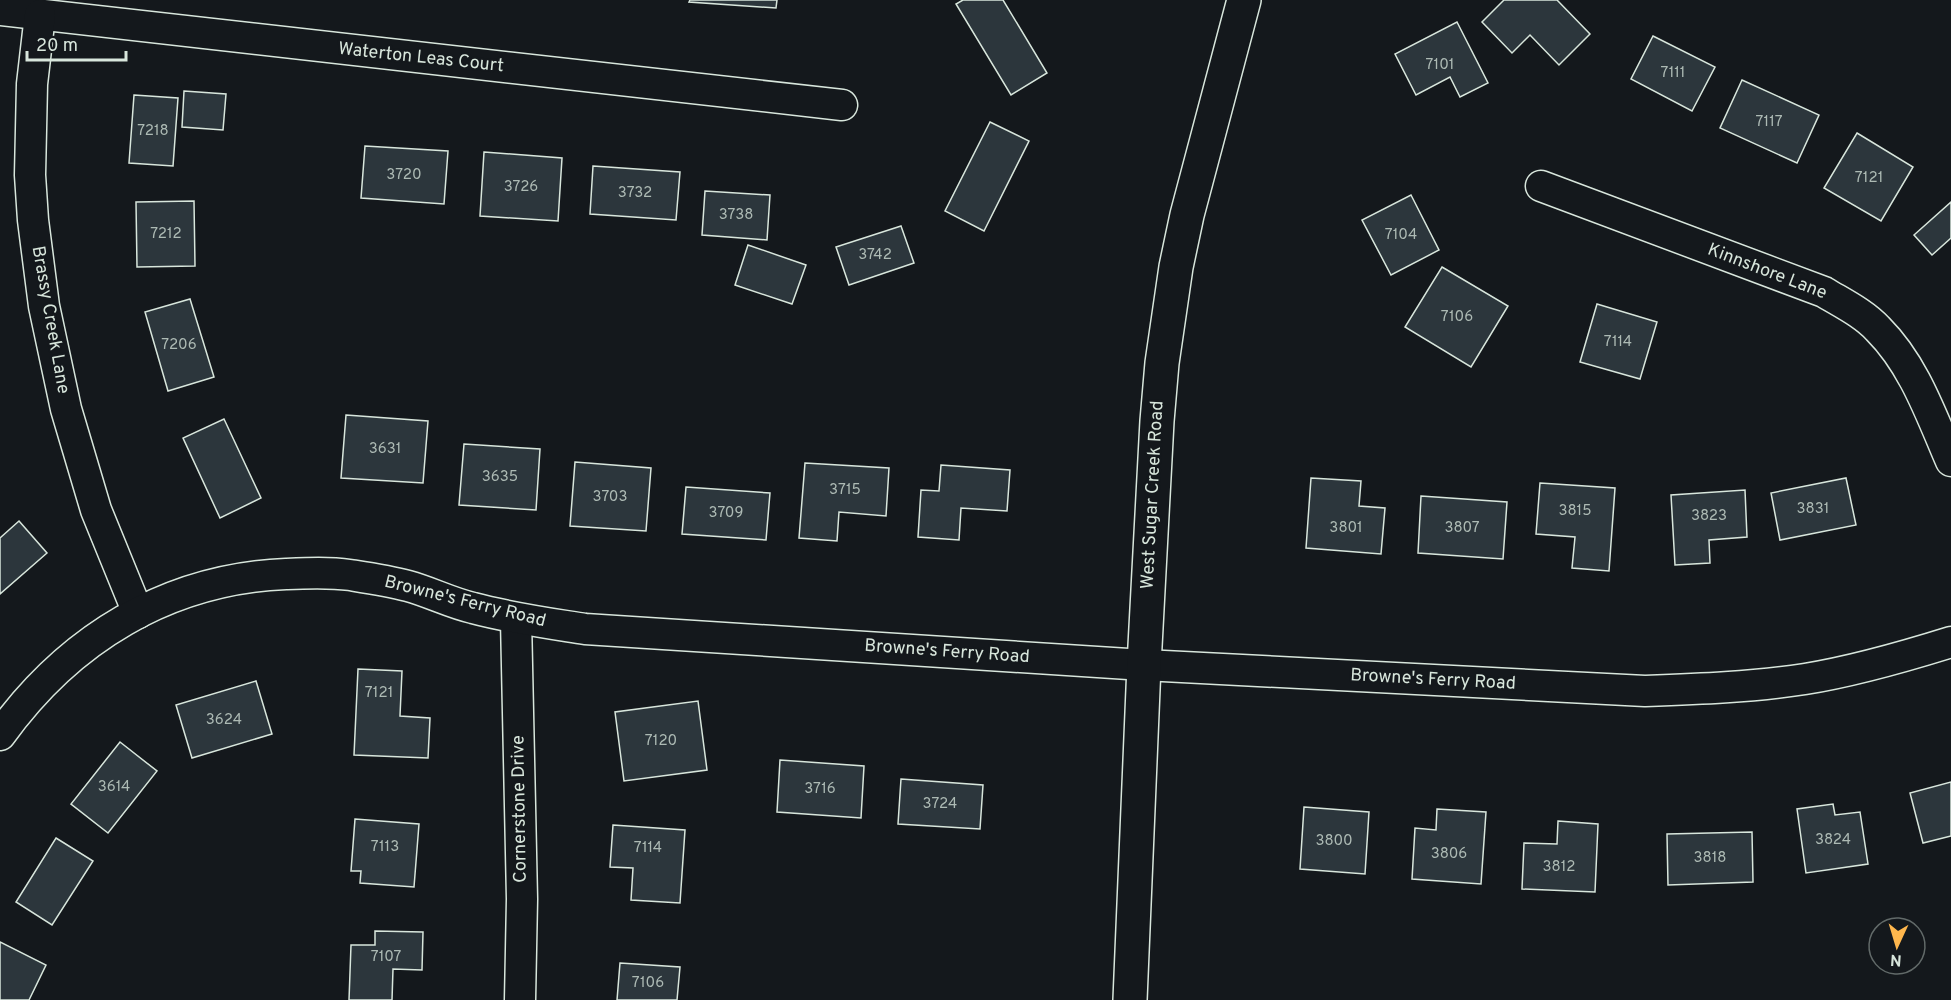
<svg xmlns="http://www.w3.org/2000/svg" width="1951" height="1000" font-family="Overpass,sans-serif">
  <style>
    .building { fill: #2c363c; stroke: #d8e6dc; stroke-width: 1.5 }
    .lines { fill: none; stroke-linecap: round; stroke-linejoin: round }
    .street-casing { stroke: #d8e6dc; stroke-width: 33 }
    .secondary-casing { stroke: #d8e6dc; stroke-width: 36 }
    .street { stroke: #14181c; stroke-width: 30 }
    .secondary { stroke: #14181c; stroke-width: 33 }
    .labels { text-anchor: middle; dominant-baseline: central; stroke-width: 4.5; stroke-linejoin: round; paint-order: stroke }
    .number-label { font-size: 15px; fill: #adbab4 }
    .street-label { font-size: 18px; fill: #d8e6dc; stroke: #14181c }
  </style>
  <rect width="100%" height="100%" fill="#14181c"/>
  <g class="building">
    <path d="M 690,0 L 777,0 L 776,8 L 689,2 Z"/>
    <path d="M 963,0 L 1003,0 L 1047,73 L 1011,95 L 956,4 Z"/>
    <path d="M 1504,0 L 1557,0 L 1590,34 L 1559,65 L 1530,35 L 1512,53 L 1482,22 Z"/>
    <path d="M 1457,22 L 1488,83 L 1460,97 L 1450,77 L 1416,95 L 1395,54 Z"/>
    <path d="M 1653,36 L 1715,67 L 1692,111 L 1631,79 Z"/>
    <path d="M 1742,80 L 1819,115 L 1797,163 L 1720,128 Z"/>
    <path d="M 184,91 L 226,94 L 223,130 L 182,127 Z"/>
    <path d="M 134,95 L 178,98 L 173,166 L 129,163 Z"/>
    <path d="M 990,122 L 1029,141 L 984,231 L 945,211 Z"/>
    <path d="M 1857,133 L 1913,167 L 1881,221 L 1824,188 Z"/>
    <path d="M 365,146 L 448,151 L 444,204 L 361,198 Z"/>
    <path d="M 484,152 L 562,158 L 558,221 L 480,216 Z"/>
    <path d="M 593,166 L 680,172 L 676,220 L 590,214 Z"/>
    <path d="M 705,191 L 770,195 L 767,240 L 702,235 Z"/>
    <path d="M 1411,195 L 1439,250 L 1391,275 L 1362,220 Z"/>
    <path d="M 194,201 L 195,266 L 137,267 L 136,202 Z"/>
    <path d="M 1951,202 L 1951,238 L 1932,255 L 1914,235 Z"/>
    <path d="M 901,226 L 914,263 L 849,285 L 836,247 Z"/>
    <path d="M 748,245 L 806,265 L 792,304 L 735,285 Z"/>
    <path d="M 1442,267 L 1508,306 L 1471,367 L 1405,327 Z"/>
    <path d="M 190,299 L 214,377 L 168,391 L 145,312 Z"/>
    <path d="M 1597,304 L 1657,322 L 1640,379 L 1580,362 Z"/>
    <path d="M 346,415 L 428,421 L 423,483 L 341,478 Z"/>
    <path d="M 224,419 L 261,498 L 220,518 L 183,438 Z"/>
    <path d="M 464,444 L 540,449 L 536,510 L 459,505 Z"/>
    <path d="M 575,462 L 651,468 L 646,531 L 570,526 Z"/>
    <path d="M 805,463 L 889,468 L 886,516 L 839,512 L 837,541 L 799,538 Z"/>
    <path d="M 941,465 L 1010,470 L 1007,511 L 961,508 L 959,540 L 918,537 L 921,490 L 939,491 Z"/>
    <path d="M 1311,478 L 1361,481 L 1359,506 L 1385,508 L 1381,554 L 1306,548 Z"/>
    <path d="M 1846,478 L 1856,525 L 1780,540 L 1771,493 Z"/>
    <path d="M 1540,483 L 1615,488 L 1609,571 L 1572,568 L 1575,537 L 1536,534 Z"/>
    <path d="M 686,487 L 770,493 L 766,540 L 682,534 Z"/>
    <path d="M 1745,490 L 1747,537 L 1709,540 L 1710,563 L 1675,565 L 1671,495 Z"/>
    <path d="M 1421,496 L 1507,502 L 1503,559 L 1418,553 Z"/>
    <path d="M 19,521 L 47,553 L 0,594 L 0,538 Z"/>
    <path d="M 358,669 L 402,671 L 400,716 L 430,718 L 428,758 L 354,755 Z"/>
    <path d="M 256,681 L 272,734 L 192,758 L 176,705 Z"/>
    <path d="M 698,701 L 707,770 L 624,781 L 615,712 Z"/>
    <path d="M 120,742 L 157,771 L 108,833 L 71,804 Z"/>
    <path d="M 780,760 L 864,766 L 861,818 L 777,812 Z"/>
    <path d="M 901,779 L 983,785 L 980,829 L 898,824 Z"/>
    <path d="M 1951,782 L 1951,836 L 1923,843 L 1910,793 Z"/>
    <path d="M 1833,804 L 1835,815 L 1860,812 L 1868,864 L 1806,873 L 1797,809 Z"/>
    <path d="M 1304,807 L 1369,812 L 1365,874 L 1300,869 Z"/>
    <path d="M 1437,809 L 1486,812 L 1481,884 L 1412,879 L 1415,828 L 1436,830 Z"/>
    <path d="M 355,819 L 419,824 L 414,887 L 360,883 L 361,871 L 351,871 Z"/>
    <path d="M 1558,821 L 1598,824 L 1595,892 L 1522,889 L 1524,843 L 1557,844 Z"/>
    <path d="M 613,825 L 685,830 L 680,903 L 631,900 L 633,868 L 610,867 Z"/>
    <path d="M 1752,832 L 1753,882 L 1668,885 L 1667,834 Z"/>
    <path d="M 56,838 L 93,861 L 52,925 L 16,902 Z"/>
    <path d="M 375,931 L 423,932 L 422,970 L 393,969 L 392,1000 L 349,1000 L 351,945 L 375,945 Z"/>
    <path d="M 0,942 L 46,965 L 29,1000 L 0,1000 Z"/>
    <path d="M 620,963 L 680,967 L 677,1000 L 617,1000 Z"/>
  </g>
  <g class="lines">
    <g class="street-casing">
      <g id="street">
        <path d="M 0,10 L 842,105"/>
        <path d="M 40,15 L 32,84 L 30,175 L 33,220 L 44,306 L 66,409 L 96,510 L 138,613"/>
        <path d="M 1541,186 L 1824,292 C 1842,303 1863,313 1878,329 C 1914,365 1931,415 1951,461"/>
        <path d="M 516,619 L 522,899 L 520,1000"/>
        <path d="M 0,735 C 69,639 167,579 286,574 C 308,573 329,572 350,575 C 369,578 389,581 408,586 C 430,592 451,603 473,608 C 510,618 547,623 585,629 L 1144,665 L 1645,691 C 1699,689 1752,687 1805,679 C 1855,671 1903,657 1951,642"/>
      </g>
    </g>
    <g class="secondary-casing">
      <path id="secondary" d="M 1130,1000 L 1144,665 L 1157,421 L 1162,363 L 1176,267 L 1187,215 L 1244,0"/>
    </g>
    <use href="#street" class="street"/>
    <use href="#secondary" class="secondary"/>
  </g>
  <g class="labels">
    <g class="number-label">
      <text x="1440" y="65">7101</text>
      <text x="1673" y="73">7111</text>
      <text x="1769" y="122">7117</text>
      <text x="153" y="131">7218</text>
      <text x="404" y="175">3720</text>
      <text x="1869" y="178">7121</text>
      <text x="521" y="187">3726</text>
      <text x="635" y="193">3732</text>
      <text x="736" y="215">3738</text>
      <text x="166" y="234">7212</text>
      <text x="1401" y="235">7104</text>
      <text x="875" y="255">3742</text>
      <text x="1457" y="317">7106</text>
      <text x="1618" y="342">7114</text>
      <text x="179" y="345">7206</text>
      <text x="385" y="449">3631</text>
      <text x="500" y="477">3635</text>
      <text x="845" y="490">3715</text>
      <text x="610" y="497">3703</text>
      <text x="1813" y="509">3831</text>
      <text x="1575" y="511">3815</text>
      <text x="726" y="513">3709</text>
      <text x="1709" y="516">3823</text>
      <text x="1346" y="528">3801</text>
      <text x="1462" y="528">3807</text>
      <text x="379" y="693">7121</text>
      <text x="224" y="720">3624</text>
      <text x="661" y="741">7120</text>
      <text x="114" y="787">3614</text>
      <text x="820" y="789">3716</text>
      <text x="940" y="804">3724</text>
      <text x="1833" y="840">3824</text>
      <text x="1334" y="841">3800</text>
      <text x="385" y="847">7113</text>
      <text x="648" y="848">7114</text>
      <text x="1449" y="854">3806</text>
      <text x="1710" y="858">3818</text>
      <text x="1559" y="867">3812</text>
      <text x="386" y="957">7107</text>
      <text x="648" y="983">7106</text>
    </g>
    <g class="street-label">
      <text transform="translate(421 58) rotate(6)">Waterton Leas Court</text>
      <text transform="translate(1767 272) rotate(21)">Kinnshore Lane</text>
      <text transform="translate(50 320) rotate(80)">Brassy Creek Lane</text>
      <text transform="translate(1153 495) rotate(-87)">West Sugar Creek Road</text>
      <text transform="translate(465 602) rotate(14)">Browne's Ferry Road</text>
      <text transform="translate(947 652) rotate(4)">Browne's Ferry Road</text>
      <text transform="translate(1433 680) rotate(3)">Browne's Ferry Road</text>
      <text transform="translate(520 809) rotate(-91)">Cornerstone Drive</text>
    </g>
  </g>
  <g transform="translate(1897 946) rotate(184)"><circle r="28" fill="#14181c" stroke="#626a69" stroke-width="1.5"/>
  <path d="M0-4.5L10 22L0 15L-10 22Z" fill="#ffb74d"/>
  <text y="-9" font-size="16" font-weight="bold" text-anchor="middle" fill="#d8e6dc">N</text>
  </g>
  <path d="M27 51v9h99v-9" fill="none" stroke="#d8e6dc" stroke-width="3"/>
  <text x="36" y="51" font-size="18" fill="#d8e6dc" stroke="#14181c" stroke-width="4.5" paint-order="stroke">20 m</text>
</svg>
